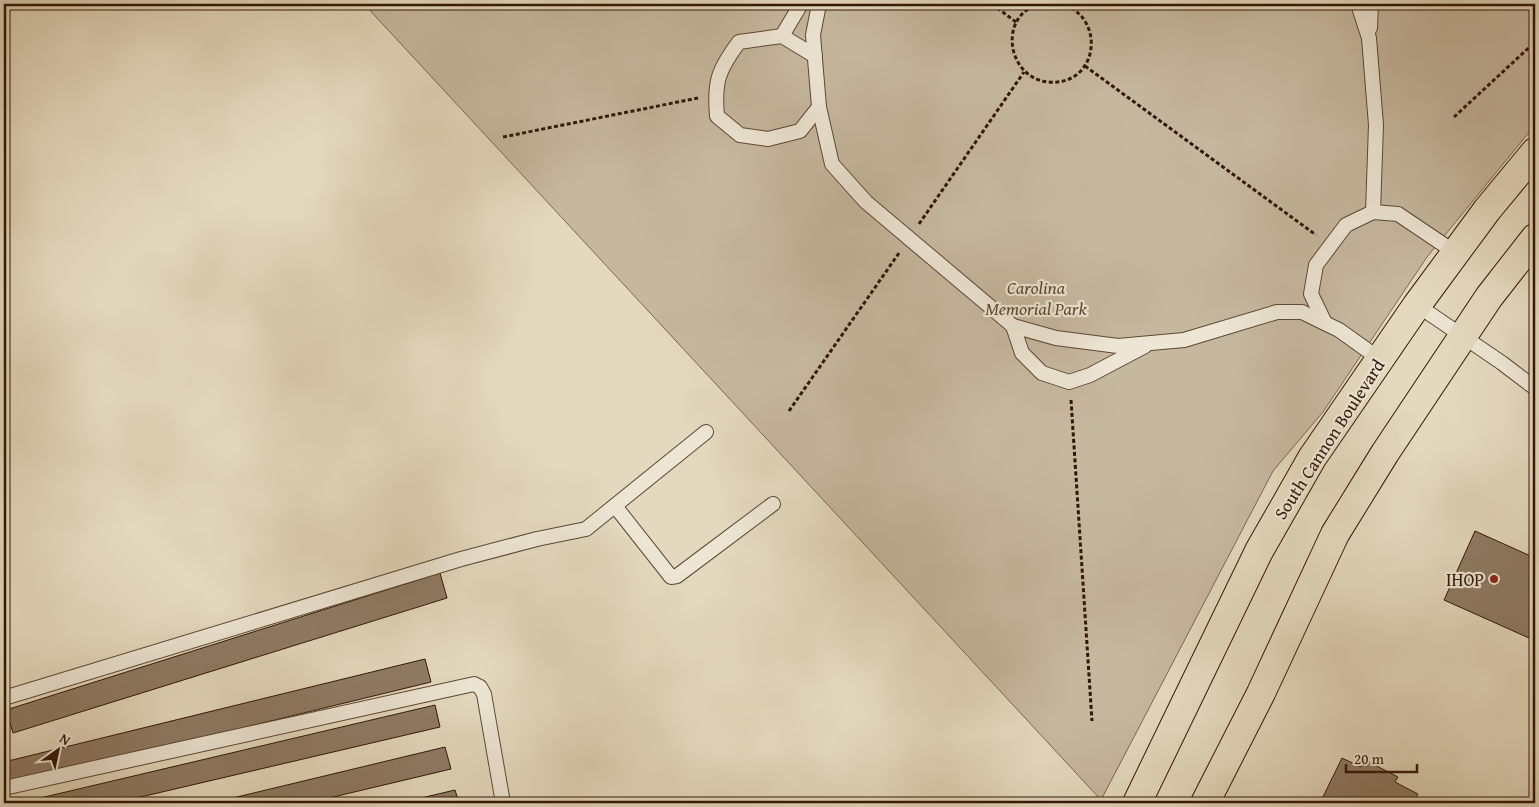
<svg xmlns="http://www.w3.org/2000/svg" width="1539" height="807" font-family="'Gentium Book Plus',serif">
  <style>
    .green { fill: #c6b89f; stroke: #7c6752 }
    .building { fill: #8f7b65; stroke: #321605 }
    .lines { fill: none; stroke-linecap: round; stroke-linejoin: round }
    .lane-casing { stroke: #5e4733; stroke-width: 16 }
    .primary-casing { stroke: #321605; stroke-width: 30 }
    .path { stroke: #321605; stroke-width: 3; stroke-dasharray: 4 2.5; stroke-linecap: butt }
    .lane { stroke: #ede6d5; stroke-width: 14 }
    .primary { stroke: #e4d9be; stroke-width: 28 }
    .poi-dot { fill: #8f2418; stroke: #ede6d5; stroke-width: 2 }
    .labels { text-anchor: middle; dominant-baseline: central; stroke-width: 4.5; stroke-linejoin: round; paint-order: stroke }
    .park-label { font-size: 18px; font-style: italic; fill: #5e4733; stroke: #ede6d5 }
    .street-label { font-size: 18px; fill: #321605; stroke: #ede6d5 }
    .poi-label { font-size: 18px; fill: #321605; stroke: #ede6d5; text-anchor: end }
  </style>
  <rect width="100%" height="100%" fill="#e4d9be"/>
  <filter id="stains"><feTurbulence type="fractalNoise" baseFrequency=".004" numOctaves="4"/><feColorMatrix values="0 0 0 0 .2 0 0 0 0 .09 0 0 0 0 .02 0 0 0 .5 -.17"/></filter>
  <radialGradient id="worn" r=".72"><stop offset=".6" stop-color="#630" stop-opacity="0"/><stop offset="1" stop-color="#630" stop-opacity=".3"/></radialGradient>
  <path class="green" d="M 364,4 L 1535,4 L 1535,125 L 1427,257 L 1323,412 L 1273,471 L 1101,800 Z"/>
  <g class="building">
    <path d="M 1475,531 L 1535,558 L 1535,625 L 1529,638 L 1444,600 Z"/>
    <path d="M 440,573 L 447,598 L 13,733 L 6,710 Z"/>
    <path d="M 425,659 L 431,682 L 4,786 L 4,762 Z"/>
    <path d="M 435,705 L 440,727 L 115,803 L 19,803 Z"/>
    <path d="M 445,747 L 451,769 L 308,803 L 212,803 Z"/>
    <path d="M 1342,758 L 1361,767 L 1365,760 L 1398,777 L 1395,782 L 1418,794 L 1413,803 L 1320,803 Z"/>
    <path d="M 455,790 L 459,803 L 400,803 Z"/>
  </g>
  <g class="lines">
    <g class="lane-casing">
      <g id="lane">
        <path d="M 819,4 L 813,35 L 819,107 L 832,164 L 866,202 L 1013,326 L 1056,338 L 1118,346 L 1184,340 L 1277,312 L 1302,312 L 1339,330 L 1381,360"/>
        <path d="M 1358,4 L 1369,38 L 1376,125 L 1373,212"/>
        <path d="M 1370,28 L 1371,4"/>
        <path d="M 782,36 L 801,4"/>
        <path d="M 815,56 L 782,36 L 739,42 C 718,70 714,82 717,116 L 740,135 L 768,139 L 800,131 L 819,107"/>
        <path d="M 1417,305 L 1502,363 L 1535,388"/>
        <path d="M 1325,323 L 1311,294 L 1316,265 L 1346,225 L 1373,212 L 1398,214 L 1456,253"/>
        <path d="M 1013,326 L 1022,353 L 1042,373 L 1069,382 L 1090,375 L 1145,346"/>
        <path d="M 615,506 L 671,577 L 677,576 L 773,504"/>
        <path d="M 4,698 L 461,559 L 537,539 L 586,529 L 706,432"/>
        <path d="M 4,788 L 474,684 L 480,687 L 484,694 L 503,803"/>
      </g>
    </g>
    <g class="primary-casing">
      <g id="primary">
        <path d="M 1137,803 L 1259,551 L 1312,458 L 1417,305 L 1487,210 L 1535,152"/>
        <path d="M 1205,803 L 1261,693 L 1335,534 L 1385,453 L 1489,297 L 1535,238"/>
      </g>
    </g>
    <g class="path">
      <path d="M 992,4 L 1016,22"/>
      <path d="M 1040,4 C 997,15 1007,78 1048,82 C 1096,87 1108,22 1064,4"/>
      <path d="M 1074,8 L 1077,4"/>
      <path d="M 1085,66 L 1316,235"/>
      <path d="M 1454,117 L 1535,42"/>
      <path d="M 503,137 L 698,98"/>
      <path d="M 919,224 L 1024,72"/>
      <path d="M 1071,400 L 1092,721"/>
      <path d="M 789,411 L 899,253"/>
    </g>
    <use href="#lane" class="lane"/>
    <use href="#primary" class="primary"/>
  </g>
  <circle class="poi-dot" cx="1494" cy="579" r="5"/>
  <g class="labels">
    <g class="park-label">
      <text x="1036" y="287">Carolina<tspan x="1036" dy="21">Memorial Park</tspan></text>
    </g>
    <g class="street-label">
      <text transform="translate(1329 439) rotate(-57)">South Cannon Boulevard</text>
    </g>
    <g class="poi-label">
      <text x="1484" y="579">IHOP</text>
    </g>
  </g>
  <rect width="1539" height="807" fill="none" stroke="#e4d9be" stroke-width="20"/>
  <rect x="5" y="5" width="1529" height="797" fill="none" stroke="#321605" stroke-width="2.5"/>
  <rect x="10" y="10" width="1519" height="787" fill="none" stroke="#321605"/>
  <g transform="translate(58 750) rotate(33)" stroke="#ede6d5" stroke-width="4" paint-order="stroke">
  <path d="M0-4L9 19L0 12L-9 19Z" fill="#321605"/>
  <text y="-8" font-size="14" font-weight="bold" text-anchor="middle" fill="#321605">N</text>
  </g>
  <path d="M1346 764v8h71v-8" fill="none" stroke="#321605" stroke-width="2.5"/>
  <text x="1354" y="764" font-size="15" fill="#321605" stroke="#ede6d5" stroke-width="4" paint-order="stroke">20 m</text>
  <rect width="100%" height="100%" filter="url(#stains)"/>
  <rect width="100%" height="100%" fill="url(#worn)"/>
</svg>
